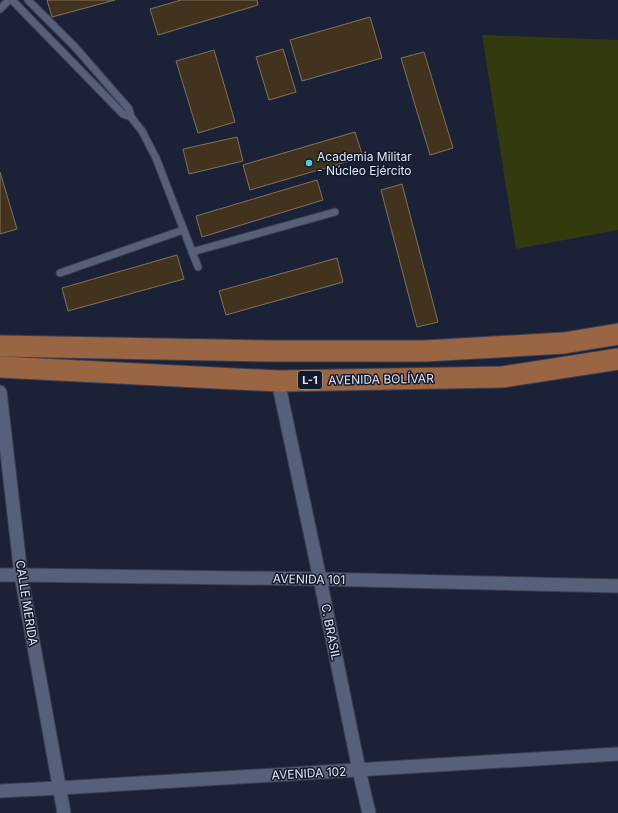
<svg xmlns="http://www.w3.org/2000/svg" width="618" height="813" font-family="Inter,sans-serif">
  <style>
    .green { fill: #333b0e }
    .building { fill: #41331d; stroke: #82725b }
    .lines { fill: none; stroke-linecap: round; stroke-linejoin: round }
    .lane-casing { stroke: #3b4051; stroke-width: 9 }
    .street-casing { stroke: #3b4051; stroke-width: 15 }
    .primary-casing { stroke: #3b4051; stroke-width: 23 }
    .lane { stroke: #566078; stroke-width: 7 }
    .street { stroke: #566078; stroke-width: 13 }
    .primary { stroke: #996543; stroke-width: 21 }
    .poi-dot { fill: #55cae0; stroke: #11192c; stroke-width: 1.5 }
    .labels { text-anchor: middle; dominant-baseline: central; stroke-width: 3; stroke-linejoin: round; paint-order: stroke }
    .shield { fill: #11192c; stroke: #a3a9b9; stroke-width: 1 }
    .shield-label { font-size: 11px; font-weight: bold; fill: #e1e7f5 }
    .poi-label { font-size: 12px; fill: #e1e7f5; stroke: #11192c; text-anchor: start }
    .street-label { font-size: 12px; fill: #e1e7f5; stroke: #11192c }
  </style>
  <rect width="100%" height="100%" fill="#1b2237"/>
  <path class="green" d="M 482,35 L 618,40 L 618,230 L 516,249 Z"/>
  <g class="building">
    <path d="M 47,0 L 115,0 L 52,17 Z"/>
    <path d="M 181,0 L 257,0 L 258,5 L 158,35 L 150,9 Z"/>
    <path d="M 370,17 L 382,58 L 302,81 L 290,40 Z"/>
    <path d="M 283,49 L 296,92 L 269,100 L 256,57 Z"/>
    <path d="M 214,50 L 235,122 L 198,133 L 176,61 Z"/>
    <path d="M 424,52 L 453,148 L 430,155 L 401,58 Z"/>
    <path d="M 355,132 L 363,157 L 250,190 L 243,165 Z"/>
    <path d="M 237,137 L 243,161 L 189,174 L 183,149 Z"/>
    <path d="M 0,172 L 17,229 L 0,234 Z"/>
    <path d="M 317,180 L 323,200 L 202,237 L 196,216 Z"/>
    <path d="M 402,184 L 438,322 L 417,327 L 381,190 Z"/>
    <path d="M 177,255 L 184,279 L 68,311 L 62,288 Z"/>
    <path d="M 337,258 L 343,282 L 226,315 L 219,291 Z"/>
  </g>
  <g class="lines">
    <g class="lane-casing">
      <g id="lane">
        <path d="M 12,0 L 123,114 L 131,117"/>
        <path d="M 28,0 L 75,47 L 129,109 L 131,117 L 142,131 L 156,158 L 198,267"/>
        <path d="M 0,9 L 9,0"/>
        <path d="M 192,252 L 335,212"/>
        <path d="M 60,273 L 183,230"/>
      </g>
    </g>
    <g class="street-casing">
      <g id="street">
        <path d="M 278,381 L 320,579 L 359,770 L 369,813"/>
        <path d="M 0,392 L 21,575 L 64,813"/>
        <path d="M 0,575 L 21,575 L 320,579 L 618,586"/>
        <path d="M 0,791 L 59,788 L 618,754"/>
      </g>
    </g>
    <g class="primary-casing">
      <g id="primary">
        <path d="M 0,346 L 274,351 L 425,351 L 564,343 L 618,334"/>
        <path d="M 0,367 L 278,381 L 502,377 L 618,359"/>
      </g>
    </g>
    <use href="#lane" class="lane"/>
    <use href="#street" class="street"/>
    <use href="#primary" class="primary"/>
  </g>
  <circle class="poi-dot" cx="309" cy="163" r="4"/>
  <g class="labels">
    <rect class="shield" x="298" y="371" width="24" height="18" rx="3"/>
    <g class="shield-label">
      <text x="310" y="380">L-1</text>
    </g>
    <g class="poi-label">
      <text x="317" y="156">Academia Militar<tspan x="317" dy="14">- Núcleo Ejército</tspan></text>
    </g>
    <g class="street-label">
      <text transform="translate(381 379) rotate(-1)">AVENIDA BOLÍVAR</text>
      <text transform="translate(309 579) rotate(1)">AVENIDA 101</text>
      <text transform="translate(27 603) rotate(81)">CALLE MERIDA</text>
      <text transform="translate(331 632) rotate(79)">C. BRASIL</text>
      <text transform="translate(309 773) rotate(-3)">AVENIDA 102</text>
    </g>
  </g>
</svg>
